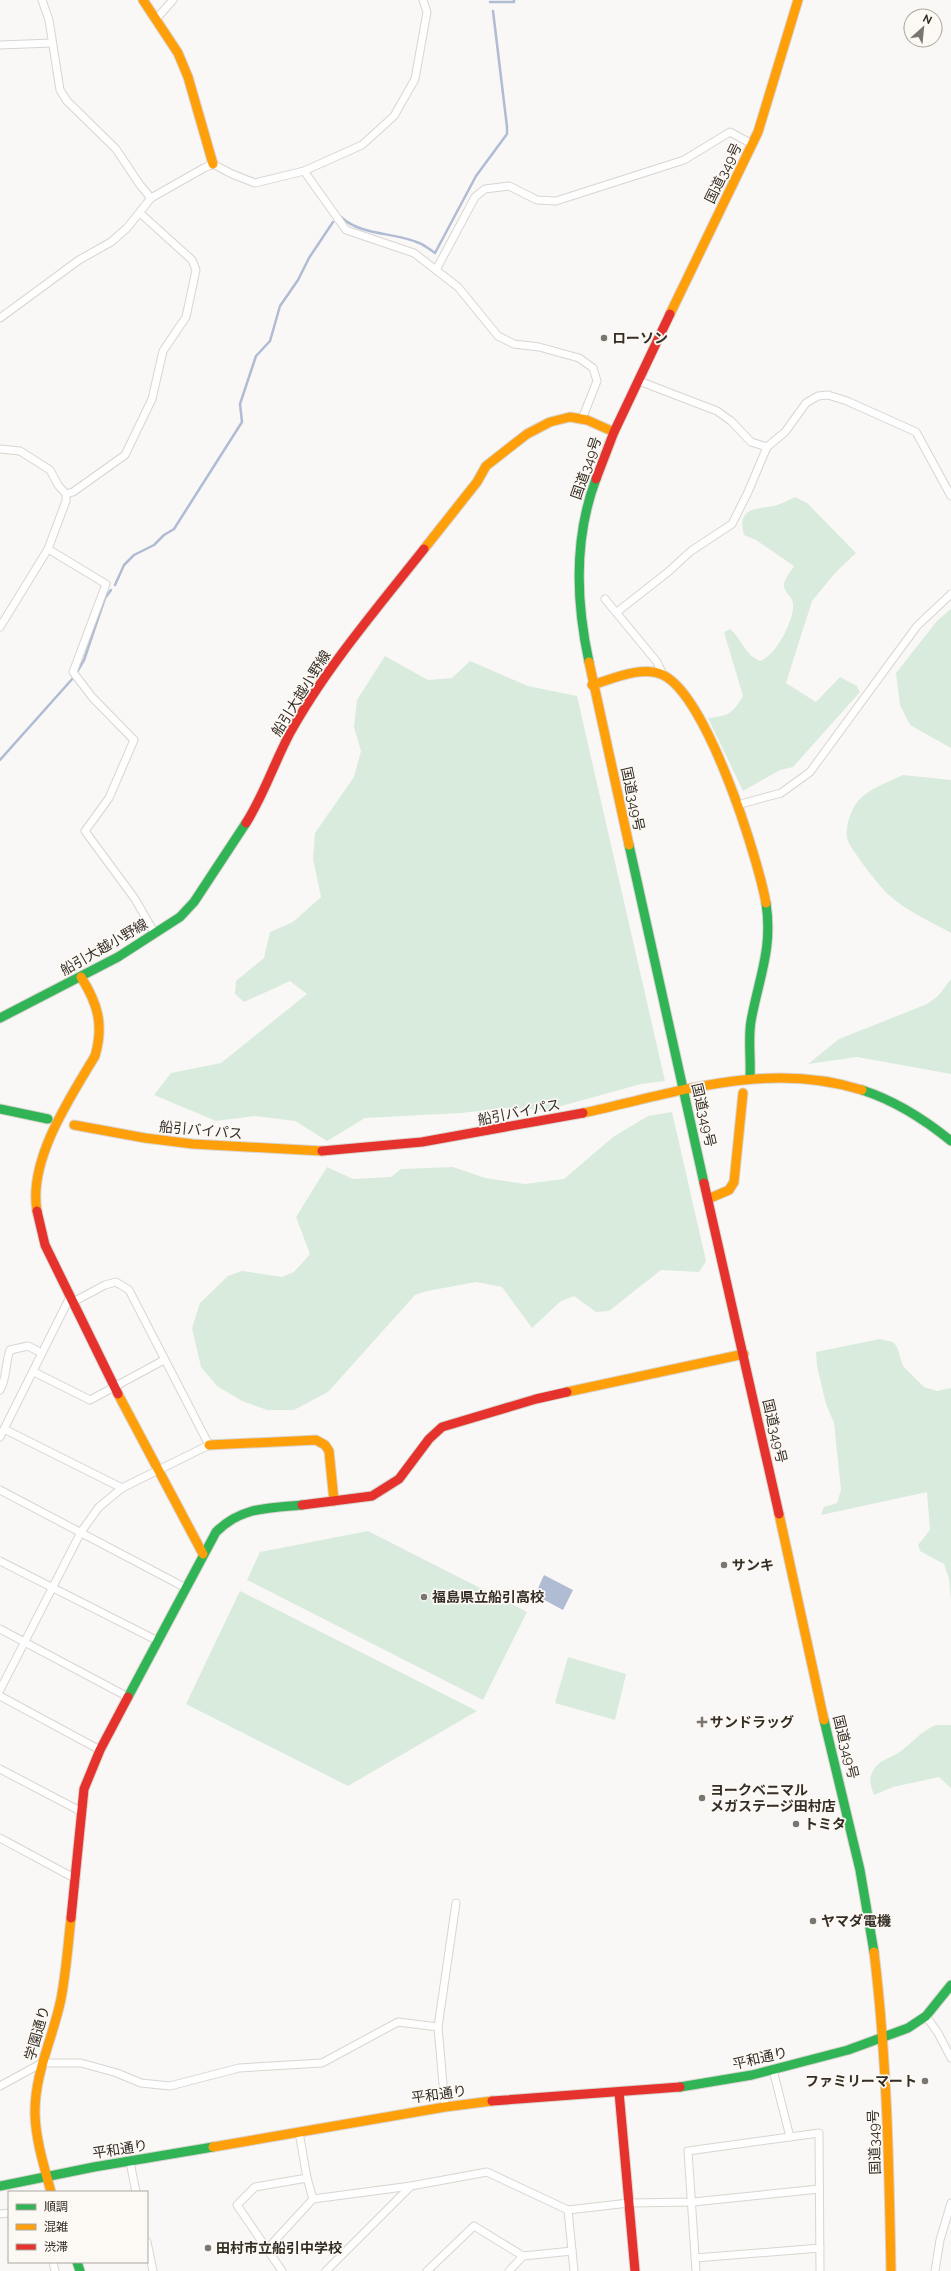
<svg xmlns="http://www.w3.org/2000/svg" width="951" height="2271" font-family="Raleway,'Noto Sans JP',sans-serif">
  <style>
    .green { fill: #d9ebdd }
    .water { fill: #b0bcd3 }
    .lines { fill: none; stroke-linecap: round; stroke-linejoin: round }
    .stream { stroke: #b0bcd3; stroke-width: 2.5 }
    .street-casing { stroke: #d9d5d0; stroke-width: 9 }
    .fast-casing { stroke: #d9d5d0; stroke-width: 11 }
    .slow-casing { stroke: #d9d5d0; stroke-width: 11 }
    .jam-casing { stroke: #d9d5d0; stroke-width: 11 }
    .street { stroke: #fefefe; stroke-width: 7 }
    .fast { stroke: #30b455; stroke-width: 9 }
    .slow { stroke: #ff9f0a; stroke-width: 9 }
    .jam { stroke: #e5322d; stroke-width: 9 }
    .poi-dot { fill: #7a756e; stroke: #fcf8f4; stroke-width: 1.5 }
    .labels { text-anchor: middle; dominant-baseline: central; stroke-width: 3.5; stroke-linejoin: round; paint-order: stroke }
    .street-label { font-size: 14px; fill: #352e25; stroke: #fcf8f4 }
    .poi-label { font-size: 14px; font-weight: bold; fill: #352e25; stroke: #fcf8f4; text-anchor: start }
  </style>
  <rect width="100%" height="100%" fill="#faf8f6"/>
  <g class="green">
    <path d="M 795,497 L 807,503 L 856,553 L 836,572 L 812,601 L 786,683 L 816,702 L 840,677 L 857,686 L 860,692 L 793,767 L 780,770 L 743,791 L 708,718 C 729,716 733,713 743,696 L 724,632 L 730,629 C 742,639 745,655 760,661 C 775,657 795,619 793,604 C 793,597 784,593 784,585 C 784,579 791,571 794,566 L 756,540 L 744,535 C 736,505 759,510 777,505 C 783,503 789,500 795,497 Z"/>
    <path d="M 951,609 L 951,748 L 910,725 L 900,705 L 896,673 L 937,621 Z"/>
    <path d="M 385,656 L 428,680 L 452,678 L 470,661 L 528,686 L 577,696 L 665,1081 L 641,1084 L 547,1110 L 506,1108 L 461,1113 L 365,1118 L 327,1141 L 295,1121 L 255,1116 L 216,1121 L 154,1095 L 171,1073 L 221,1063 L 307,994 L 290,981 L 244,1002 L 235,994 L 236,981 L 264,958 L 270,932 L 293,922 L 321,897 L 313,859 L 315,833 L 354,777 L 361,751 L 354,727 L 357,700 Z"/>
    <path d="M 903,775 L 951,780 L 951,933 C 930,921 906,911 889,895 C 880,887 849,848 847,838 C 845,827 851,809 858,801 C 869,788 889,782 903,775 Z"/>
    <path d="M 951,979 L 951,1074 L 857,1057 L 808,1064 L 839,1039 L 927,1004 L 938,996 Z"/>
    <path d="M 672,1112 L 706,1261 L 699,1272 L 661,1270 L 609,1311 L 596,1312 L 574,1296 L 561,1301 L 532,1328 L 502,1287 L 476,1282 L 427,1291 L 415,1295 L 328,1392 L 294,1410 L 267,1410 L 242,1401 L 217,1386 L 201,1367 L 192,1328 L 200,1303 L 228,1276 L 242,1271 L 282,1277 L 294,1272 L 310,1254 L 296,1217 L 327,1167 L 353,1179 L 391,1177 L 401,1169 L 453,1167 L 485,1178 L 525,1184 L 564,1179 L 613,1137 L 648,1116 Z"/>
    <path d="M 880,1339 L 893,1342 L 897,1347 L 903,1366 L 924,1387 L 937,1391 L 951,1388 L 951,1601 L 949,1579 L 944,1564 L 920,1551 L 918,1545 L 930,1530 L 927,1492 L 821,1515 L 824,1507 L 837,1503 L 841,1490 L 834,1423 L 826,1404 L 817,1366 L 816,1352 Z"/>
    <path d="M 368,1531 L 527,1612 L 483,1700 L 247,1580 L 260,1552 Z"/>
    <path d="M 240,1591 L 477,1711 L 348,1786 L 186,1704 Z"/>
    <path d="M 568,1657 L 626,1674 L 615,1720 L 555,1703 Z"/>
    <path d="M 936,1725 L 951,1725 L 951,1788 L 939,1777 L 893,1787 L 874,1795 C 871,1787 868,1779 873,1771 C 878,1760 889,1759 898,1753 C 913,1743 919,1732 936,1725 Z"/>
  </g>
  <path class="water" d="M 544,1575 L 573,1590 L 563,1610 L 535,1595 Z"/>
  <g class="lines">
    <g class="stream">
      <path d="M 490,2 L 514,2 L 514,0"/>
      <path d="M 341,217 C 361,236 395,232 419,243 C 425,245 430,250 435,253 L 476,176 L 507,134 L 507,127 L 493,11"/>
      <path d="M 115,585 L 124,565 L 134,555 L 154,545 L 164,535 L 174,529 L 242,422 L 240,404 L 256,356 L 270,341 L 280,306 L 298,280 L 309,258 L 333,222"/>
      <path d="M 77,672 L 84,660 L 105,598 L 111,590"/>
      <path d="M 0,760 L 74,677"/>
    </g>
    <g class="street-casing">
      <g id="street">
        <path d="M 42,0 L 49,20 L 60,90 L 67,101 L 116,149 L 140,185 L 151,198"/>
        <path d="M 156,19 L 173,0"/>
        <path d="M 0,45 L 52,43"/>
        <path d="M 304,171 L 346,230 L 414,253 L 458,287 L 498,336 L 514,344 L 539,347 L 579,358 L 593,368 L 597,381 L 582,419"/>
        <path d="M 436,270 L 475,197 L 485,189 L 509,186 L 537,200 L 556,201 L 684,160 L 730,132 L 752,144"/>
        <path d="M 0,318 L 79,260 L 111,242 L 127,228 L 151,198 L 204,168 L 213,164 L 232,174 L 255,183 L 304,171 L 362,145 L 394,116 L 415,79 L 427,12 L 423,0"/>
        <path d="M 639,381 L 717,411 L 731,421 L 751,442 L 767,447"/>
        <path d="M 0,449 L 20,451 L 50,470 L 58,485 L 66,494 L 66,501 L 48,549 L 0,627"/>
        <path d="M 66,494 L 73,492 L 125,455 L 152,399 L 163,351 L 186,317 L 196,270 L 192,260 L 140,213"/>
        <path d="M 48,549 L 106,584 L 73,672 L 92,697 L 134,740 L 109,798 L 85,831 L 135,899 L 155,934"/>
        <path d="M 605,599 L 657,662 L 663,675"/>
        <path d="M 617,612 L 668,572 L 691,551 L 732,524 L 748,492 L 767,447 L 785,432 L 806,403 L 818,396 L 828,395 L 847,401 L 916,432 L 951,496"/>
        <path d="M 737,805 L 781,793 L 810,772 L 917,626 L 951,594"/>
        <path d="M 34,1372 L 90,1400 L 164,1360"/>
        <path d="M 0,1390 C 7,1379 5,1363 10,1350 L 28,1346 L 42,1353"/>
        <path d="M 4,1429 L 122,1488"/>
        <path d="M 0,1437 L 70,1297"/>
        <path d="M 0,1490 L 184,1587"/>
        <path d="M 0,1561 L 158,1641"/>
        <path d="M 0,1629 L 128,1697"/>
        <path d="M 0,1690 L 81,1532 L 99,1507 L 122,1488 L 209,1445 L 129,1290 L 116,1282 L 105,1285 L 73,1302"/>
        <path d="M 0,1696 L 100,1750"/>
        <path d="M 0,1769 L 82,1812"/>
        <path d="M 0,1838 L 76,1879"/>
        <path d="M 926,2016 L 938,2033 L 951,2058"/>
        <path d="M 773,2070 L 790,2137"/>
        <path d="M 0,2086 L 42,2063 L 81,2063 L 117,2073 L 141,2083 L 170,2086 L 239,2068 L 322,2063 L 398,2022 L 438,2027"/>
        <path d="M 445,2107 L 438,2027 L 456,1903"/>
        <path d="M 299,2132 L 307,2178 L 313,2199"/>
        <path d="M 130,2162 L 136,2192"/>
        <path d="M 568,2210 L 574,2271"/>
        <path d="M 0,2214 L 9,2213"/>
        <path d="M 147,2242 L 153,2271"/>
        <path d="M 267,2249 L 313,2199 L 411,2186 L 487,2172 L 568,2210 L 629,2203 L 693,2202 L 819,2189"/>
        <path d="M 695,2258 L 820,2248"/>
        <path d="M 53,2262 L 55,2271"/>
        <path d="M 282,2271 L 237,2205 L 255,2187 L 307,2178"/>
        <path d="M 326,2271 L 411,2186"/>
        <path d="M 427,2271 L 474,2226 L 523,2256 L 572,2251"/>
        <path d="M 509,2271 L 523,2256"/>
        <path d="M 696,2271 L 688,2151 L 819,2133 L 820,2271"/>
        <path d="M 935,2271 L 940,2240 L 951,2203"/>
      </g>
    </g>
    <g class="fast-casing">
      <g id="fast">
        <path d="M 589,662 C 576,602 574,537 596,479"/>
        <path d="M 629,845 L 704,1183"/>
        <path d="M 0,1018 L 118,957 L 180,917 L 194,902 L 246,823"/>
        <path d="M 750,1076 C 751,1058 748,1039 751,1021 C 759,977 773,949 766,903"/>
        <path d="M 862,1090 C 896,1101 924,1119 951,1141"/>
        <path d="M 0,1109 L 48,1119"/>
        <path d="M 128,1697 L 216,1532 C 241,1507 268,1508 302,1505"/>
        <path d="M 824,1720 L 860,1870 L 874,1952"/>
        <path d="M 680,2087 L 752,2075 L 848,2050 L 908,2028 L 926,2016 L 951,1985"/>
        <path d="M 0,2186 L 94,2167 L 213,2147"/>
        <path d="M 77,2262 L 80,2271"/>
      </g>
    </g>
    <g class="slow-casing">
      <g id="slow">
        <path d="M 143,0 L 178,53 L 188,77 L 213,164"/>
        <path d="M 670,314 L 758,132 L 798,0"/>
        <path d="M 424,549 L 477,482 L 486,466 L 527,434 L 550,422 L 570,417 L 587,420 L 614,432"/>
        <path d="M 589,662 L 629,845"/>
        <path d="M 592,685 C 612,679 642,665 663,675 C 707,696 757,855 766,903"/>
        <path d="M 583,1113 C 676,1093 767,1060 862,1090"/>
        <path d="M 74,1125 L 145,1138 L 193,1144 L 322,1151"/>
        <path d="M 708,1199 L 729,1190 L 734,1182 L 743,1093"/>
        <path d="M 37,1211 C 28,1160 70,1098 95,1056 C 104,1025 98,1004 81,977"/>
        <path d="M 567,1392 L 744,1354"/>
        <path d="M 118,1394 L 203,1554"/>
        <path d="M 209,1445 L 316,1440 L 325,1445 L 329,1451 L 334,1501"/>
        <path d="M 779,1514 L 824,1720"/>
        <path d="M 874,1952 C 887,2058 889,2164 891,2271"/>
        <path d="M 213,2147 L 445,2107 L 492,2101"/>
        <path d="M 51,2192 C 44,2166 36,2141 35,2115 C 34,2074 53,2038 61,1999 C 66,1973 68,1945 71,1918"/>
      </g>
    </g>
    <g class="jam-casing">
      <g id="jam">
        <path d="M 596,479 L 614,432 L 670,314"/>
        <path d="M 246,823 C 264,795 274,763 290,733 C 325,669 378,607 424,549"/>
        <path d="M 322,1151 L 422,1142 L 583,1113"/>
        <path d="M 704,1183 L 779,1514"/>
        <path d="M 37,1211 L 45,1245 L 118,1394"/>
        <path d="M 302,1505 L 372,1496 L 399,1479 L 429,1439 L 442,1427 L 536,1399 L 567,1392"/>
        <path d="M 71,1918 L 84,1789 L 100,1750 L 128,1697"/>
        <path d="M 619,2092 L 635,2271"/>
        <path d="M 492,2101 L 680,2087"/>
      </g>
    </g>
    <use href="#street" class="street"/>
    <use href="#fast" class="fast"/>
    <use href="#slow" class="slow"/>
    <use href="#jam" class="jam"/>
  </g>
  <g class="poi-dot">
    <circle cx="604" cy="338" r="4"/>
    <circle cx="724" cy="1565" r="4"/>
    <circle cx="424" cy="1597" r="4"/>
    <path d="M700 1716h4v4h4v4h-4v4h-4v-4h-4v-4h4z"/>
    <circle cx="702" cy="1798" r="4"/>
    <circle cx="796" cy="1824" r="4"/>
    <circle cx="813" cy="1921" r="4"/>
    <circle cx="925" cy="2081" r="4"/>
    <circle cx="208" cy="2248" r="4"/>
  </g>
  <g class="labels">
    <g class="street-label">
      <text transform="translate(723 173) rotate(-64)">国道349号</text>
      <text transform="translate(586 468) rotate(-71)">国道349号</text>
      <text transform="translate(301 693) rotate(-58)">船引大越小野線</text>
      <text transform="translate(633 799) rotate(78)">国道349号</text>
      <text transform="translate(104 947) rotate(-30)">船引大越小野線</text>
      <text transform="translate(519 1112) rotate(-11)">船引バイパス</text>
      <text transform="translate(704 1115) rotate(77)">国道349号</text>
      <text transform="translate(201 1130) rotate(5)">船引バイパス</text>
      <text transform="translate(775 1431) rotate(77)">国道349号</text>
      <text transform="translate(846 1747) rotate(76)">国道349号</text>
      <text transform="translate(37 2033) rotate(-74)">学園通り</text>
      <text transform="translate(760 2058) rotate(-13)">平和通り</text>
      <text transform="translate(439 2094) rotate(-8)">平和通り</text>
      <text transform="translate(874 2142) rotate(-92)">国道349号</text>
      <text transform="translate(120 2149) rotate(-9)">平和通り</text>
    </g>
    <g class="poi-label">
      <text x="612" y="338">ローソン</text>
      <text x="732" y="1565">サンキ</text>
      <text x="432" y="1597">福島県立船引高校</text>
      <text x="710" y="1722">サンドラッグ</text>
      <text x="710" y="1790">ヨークベニマル<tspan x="710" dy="16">メガステージ田村店</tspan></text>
      <text x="804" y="1824">トミタ</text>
      <text x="821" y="1921">ヤマダ電機</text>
      <text x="917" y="2081" text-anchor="end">ファミリーマート</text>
      <text x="216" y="2248">田村市立船引中学校</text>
    </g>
  </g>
  <rect x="8" y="2191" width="140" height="72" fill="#fcf8f4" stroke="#aca7a1"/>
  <rect x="16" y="2204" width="20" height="6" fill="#30b455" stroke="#aca7a1"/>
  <text x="44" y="2211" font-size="12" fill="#352e25">順調</text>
  <rect x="16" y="2224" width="20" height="6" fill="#ff9f0a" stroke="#aca7a1"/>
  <text x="44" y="2231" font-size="12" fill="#352e25">混雑</text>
  <rect x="16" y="2244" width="20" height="6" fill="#e5322d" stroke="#aca7a1"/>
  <text x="44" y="2251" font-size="12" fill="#352e25">渋滞</text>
  <g transform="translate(923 28) rotate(27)"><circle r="19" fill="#fcf8f4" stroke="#aca7a1"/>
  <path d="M0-3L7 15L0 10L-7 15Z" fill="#7a756e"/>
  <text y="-6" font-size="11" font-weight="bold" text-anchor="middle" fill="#352e25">N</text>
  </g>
</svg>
